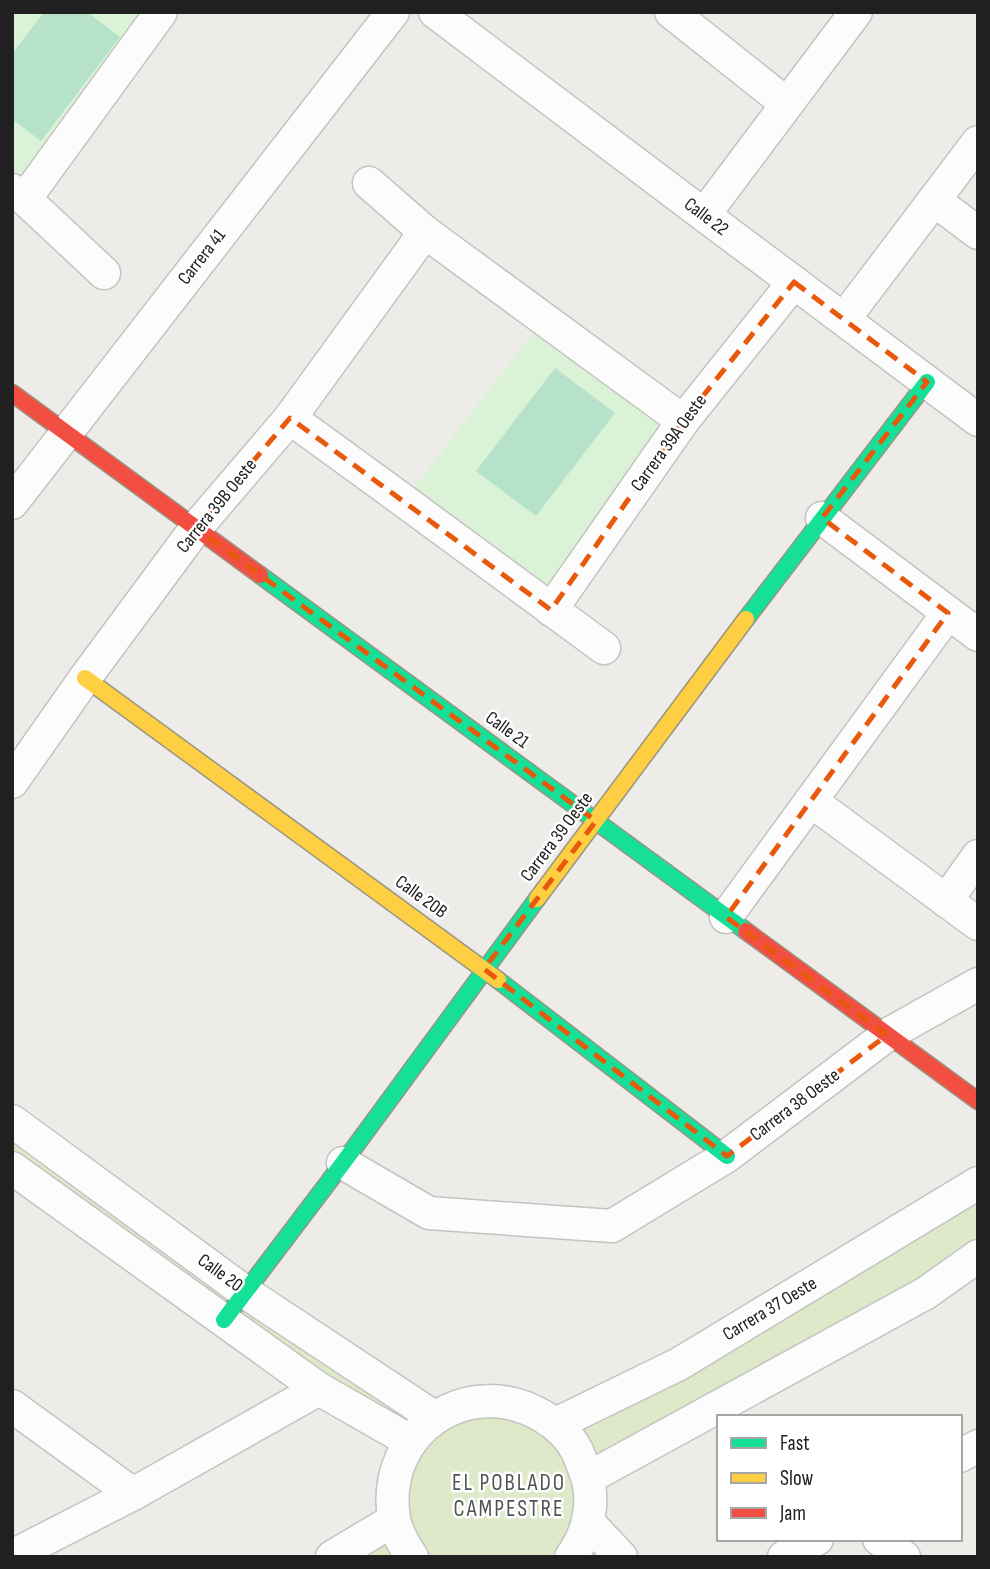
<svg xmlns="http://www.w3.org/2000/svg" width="990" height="1569" font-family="'Sofia Sans Condensed',sans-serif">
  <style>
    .grass { fill: #dee9ca }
    .park { fill: #daf2d6 }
    .pitch { fill: #b6e2ca }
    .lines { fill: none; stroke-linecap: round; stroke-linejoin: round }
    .street-casing { stroke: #c4c3c1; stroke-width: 35 }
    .fast-casing { stroke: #989681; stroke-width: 19 }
    .slow-casing { stroke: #989681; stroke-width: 19 }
    .jam-casing { stroke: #989681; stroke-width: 19 }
    .street { stroke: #fcfcfc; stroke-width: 32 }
    .fast { stroke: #16e098; stroke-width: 16 }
    .slow { stroke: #ffcf43; stroke-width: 16 }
    .jam { stroke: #f24e42; stroke-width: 16 }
    .marked { fill: none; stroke: #e8590c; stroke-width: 5; stroke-dasharray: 14 9; stroke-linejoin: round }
    .labels { text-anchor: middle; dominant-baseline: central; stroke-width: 5; stroke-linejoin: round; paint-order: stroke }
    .street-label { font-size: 19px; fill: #202020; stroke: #fff }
    .quarter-label { font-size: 23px; letter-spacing: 2px; fill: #535353; stroke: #fff }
  </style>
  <rect width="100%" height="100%" fill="#eeece9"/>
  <path class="grass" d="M 12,1121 L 434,1417 L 464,1403 L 556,1424 L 978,1183 L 978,1256 L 588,1478 L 571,1557 L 332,1557 L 394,1520 L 410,1441 L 12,1168 Z"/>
  <g class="park">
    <path d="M 12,12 L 161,12 L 12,190 Z"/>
    <path d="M 542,321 L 680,419 L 550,605 L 406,498 Z"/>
  </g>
  <g class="pitch">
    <path d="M 44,12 L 87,12 L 120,37 L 41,141 L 12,119 L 12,54 Z"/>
    <path d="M 555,368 L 615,413 L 536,516 L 476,471 Z"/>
  </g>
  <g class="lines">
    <g class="street-casing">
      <g id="street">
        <path d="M 435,12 L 704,215 L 978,420"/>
        <path d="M 671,12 L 787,104"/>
        <path d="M 369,183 L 425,232 L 683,421"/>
        <path d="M 12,190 L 25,199 L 104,273"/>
        <path d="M 25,199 L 161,12"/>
        <path d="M 934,200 L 978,233"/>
        <path d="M 704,215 L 856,12"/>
        <path d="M 844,319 L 978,142"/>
        <path d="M 290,418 L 400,498 L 604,648"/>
        <path d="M 12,503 L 393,12"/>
        <path d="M 822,518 L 978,635"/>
        <path d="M 551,610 L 683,421 L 794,282"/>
        <path d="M 12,782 L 85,678 L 196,528 L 290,418 L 425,232"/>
        <path d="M 811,801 L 978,924"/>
        <path d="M 946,901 L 978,856"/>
        <path d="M 726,917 L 948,613"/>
        <path d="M 12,1121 L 245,1292 L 434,1417"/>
        <path d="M 343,1163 L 429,1213 L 612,1226 L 727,1156 L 887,1035 L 978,984"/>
        <path d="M 12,1168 L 319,1389 L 410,1441"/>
        <path d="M 12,1406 L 133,1494"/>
        <path d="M 556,1424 L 679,1364 L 978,1183"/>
        <path d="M 960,1456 L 978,1446"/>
        <path d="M 588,1478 L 926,1293 L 978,1256"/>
        <path d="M 588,1522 L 621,1557"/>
        <path d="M 879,1539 L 904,1557"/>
        <path d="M 12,1556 L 133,1494 L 319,1389"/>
        <path d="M 332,1557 L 394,1520"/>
        <path d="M 412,1557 C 404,1545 396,1532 394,1518 C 380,1431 469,1371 544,1417 C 557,1425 570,1437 577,1451 C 580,1457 582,1464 585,1471 C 596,1499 589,1533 571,1557"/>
        <path d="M 784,1557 L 817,1539"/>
      </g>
    </g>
    <g class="fast-casing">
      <g id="fast">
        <path d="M 260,575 L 746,931"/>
        <path d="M 746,619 L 927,382"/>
        <path d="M 498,980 L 727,1156"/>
        <path d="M 224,1320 L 343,1163 L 537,899"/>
      </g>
    </g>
    <g class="slow-casing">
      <g id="slow">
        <path d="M 85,678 L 498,980"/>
        <path d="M 537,899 L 746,619"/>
      </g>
    </g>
    <g class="jam-casing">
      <g id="jam">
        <path d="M 12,393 L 260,575"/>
        <path d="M 746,931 L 978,1101"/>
      </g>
    </g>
    <use href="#street" class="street"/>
    <use href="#fast" class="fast"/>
    <use href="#slow" class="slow"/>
    <use href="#jam" class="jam"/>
  </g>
  <path class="marked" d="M 794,282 L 927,382 L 822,518 L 948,613 L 726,917 L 887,1035 L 727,1156 L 484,969 L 596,821 L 196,528 L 290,418 L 551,610 L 683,421 Z"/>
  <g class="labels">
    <g class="street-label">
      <text transform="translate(706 217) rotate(37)">Calle 22</text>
      <text transform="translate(202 257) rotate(-52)">Carrera 41</text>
      <text transform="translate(669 443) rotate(-54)">Carrera 39A Oeste</text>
      <text transform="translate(217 506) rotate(-51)">Carrera 39B Oeste</text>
      <text transform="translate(507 730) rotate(36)">Calle 21</text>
      <text transform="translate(557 837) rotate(-53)">Carrera 39 Oeste</text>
      <text transform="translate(421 897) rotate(36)">Calle 20B</text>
      <text transform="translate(795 1105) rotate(-37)">Carrera 38 Oeste</text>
      <text transform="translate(220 1273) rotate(36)">Calle 20</text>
      <text transform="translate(770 1309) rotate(-31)">Carrera 37 Oeste</text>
    </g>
    <g class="quarter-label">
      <text x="509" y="1483">EL POBLADO<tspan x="509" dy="26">CAMPESTRE</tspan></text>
    </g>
  </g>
  <rect width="990" height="1569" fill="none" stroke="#202020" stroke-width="28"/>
  <rect x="717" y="1415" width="245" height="126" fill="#ffffff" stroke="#a6a6a6" stroke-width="2"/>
  <rect x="731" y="1438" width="35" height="10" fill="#16e098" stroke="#a6a6a6" stroke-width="2"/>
  <text x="780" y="1450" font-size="21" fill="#202020">Fast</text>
  <rect x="731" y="1473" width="35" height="10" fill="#ffcf43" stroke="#a6a6a6" stroke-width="2"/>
  <text x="780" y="1485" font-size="21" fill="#202020">Slow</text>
  <rect x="731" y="1508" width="35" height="10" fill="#f24e42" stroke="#a6a6a6" stroke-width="2"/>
  <text x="780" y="1520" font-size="21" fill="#202020">Jam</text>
</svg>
